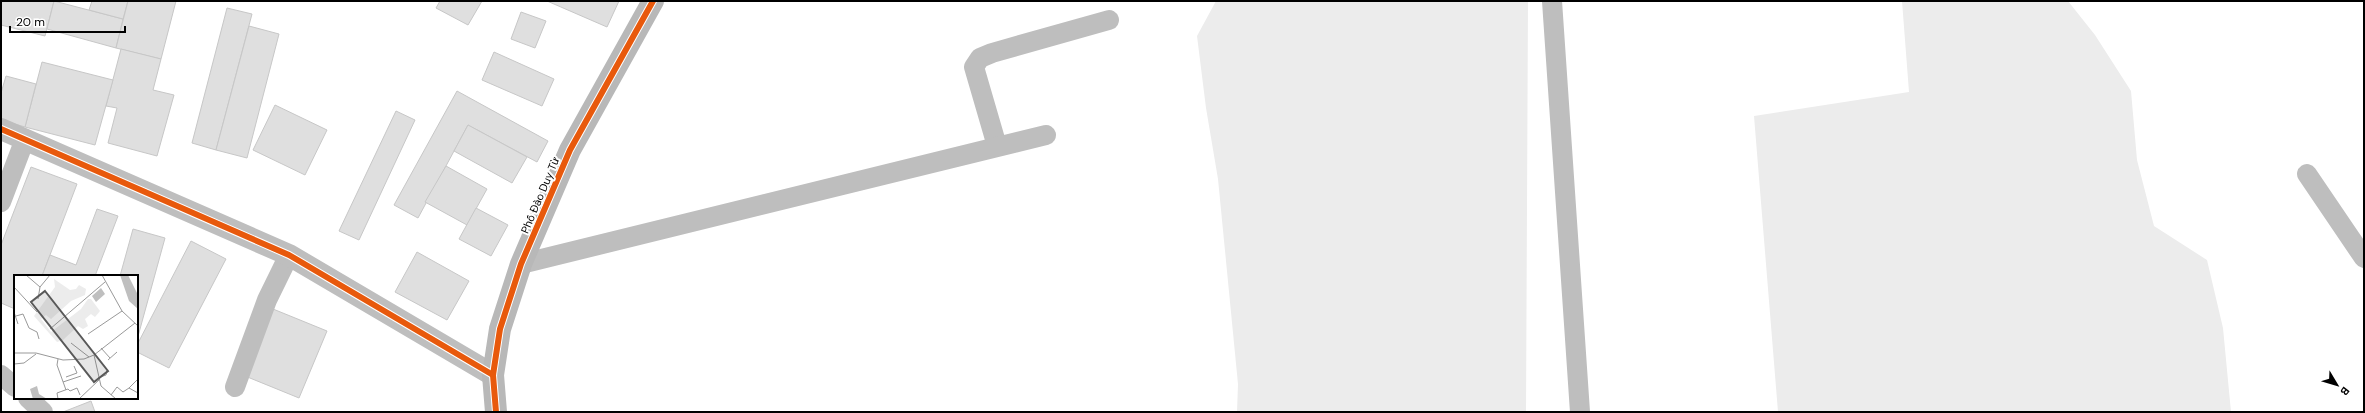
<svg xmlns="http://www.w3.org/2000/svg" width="2365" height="413" font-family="'DM Sans',sans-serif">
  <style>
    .green { fill: #ececec }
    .building { fill: #dfdfdf; stroke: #c7c7c7 }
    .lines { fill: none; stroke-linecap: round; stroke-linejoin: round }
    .lane { stroke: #bebebe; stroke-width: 20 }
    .street { stroke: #bebebe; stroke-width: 22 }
    .secondary { stroke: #b8b8b8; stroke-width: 22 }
    .cycleway-casing { stroke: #fff; stroke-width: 8 }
    .cycleway { stroke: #e8590c; stroke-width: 6 }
    .labels { text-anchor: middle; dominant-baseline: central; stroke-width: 4; stroke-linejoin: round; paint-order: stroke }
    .street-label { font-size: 11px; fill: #000; stroke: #fff }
    .inset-road { fill: none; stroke: #999; stroke-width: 1 }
    .view { fill: #595959; fill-opacity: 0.15; stroke: #595959; stroke-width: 2 }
    .inset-edge { fill: none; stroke: #000; stroke-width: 2 }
  </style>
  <rect width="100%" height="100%" fill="#fff"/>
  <g class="green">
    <path d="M 1216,1 L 1528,1 L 1526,412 L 1237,412 L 1238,384 L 1218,179 L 1206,108 L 1197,36 Z"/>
    <path d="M 1902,1 L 2068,1 L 2095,35 L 2131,91 L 2137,160 L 2154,226 L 2207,260 L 2223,328 L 2231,412 L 1778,412 L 1754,116 L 1909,92 Z"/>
  </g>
  <g class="building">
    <path d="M 1,1 L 54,1 L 45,36 L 1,25 Z"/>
    <path d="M 54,1 L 123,19 L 116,48 L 47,29 Z"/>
    <path d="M 92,1 L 128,1 L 123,19 L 89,10 Z"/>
    <path d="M 128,1 L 176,1 L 161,59 L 116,48 Z"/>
    <path d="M 440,1 L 482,1 L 468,25 L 436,8 Z"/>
    <path d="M 547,1 L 619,1 L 607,27 Z"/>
    <path d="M 227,8 L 252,14 L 216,150 L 192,143 Z"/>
    <path d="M 521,12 L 546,21 L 535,48 L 511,39 Z"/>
    <path d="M 249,26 L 279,34 L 247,158 L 216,150 Z"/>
    <path d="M 121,49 L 161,59 L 153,90 L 174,95 L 157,156 L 108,143 L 117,108 L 106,106 Z"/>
    <path d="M 494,52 L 554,79 L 542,106 L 482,80 Z"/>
    <path d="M 42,62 L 113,80 L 95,145 L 25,127 Z"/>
    <path d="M 6,76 L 36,84 L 25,127 L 1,120 L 1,93 Z"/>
    <path d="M 457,91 L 548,141 L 537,162 L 468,125 L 418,218 L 394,205 Z"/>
    <path d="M 275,105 L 327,130 L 305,175 L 253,150 Z"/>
    <path d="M 396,111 L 415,120 L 359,240 L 339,231 Z"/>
    <path d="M 468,125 L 527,157 L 512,183 L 454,151 Z"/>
    <path d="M 446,166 L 487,189 L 467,225 L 425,202 Z"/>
    <path d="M 31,167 L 77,184 L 42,276 L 15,276 L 15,309 L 1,303 L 1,245 Z"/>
    <path d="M 476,208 L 508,225 L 491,256 L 459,239 Z"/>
    <path d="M 97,209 L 118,216 L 95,276 L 42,276 L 50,255 L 76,265 Z"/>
    <path d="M 133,229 L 165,238 L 137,340 L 137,276 L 120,276 Z"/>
    <path d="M 191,241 L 226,259 L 169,368 L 137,352 L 137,345 Z"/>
    <path d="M 417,252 L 469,281 L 447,320 L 395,292 Z"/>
    <path d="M 273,309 L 327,331 L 299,398 L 245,376 Z"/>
    <path d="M 91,401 L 95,412 L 63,412 Z"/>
  </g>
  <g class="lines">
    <g class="lane">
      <path d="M 1552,1 L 1580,412"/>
      <path d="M 997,146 L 974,67 L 980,58 L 992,53 L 1109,20"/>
      <path d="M 2307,174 L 2364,258"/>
      <path d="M 1,202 L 25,139"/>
      <path d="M 521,264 L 1046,135"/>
      <path d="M 1,375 L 15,387"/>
      <path d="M 235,387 L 267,300 L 289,255"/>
      <path d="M 28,398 L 43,412"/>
    </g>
    <path class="street" d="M 1,129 L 289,255 L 493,375"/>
    <path class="secondary" d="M 496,412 L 493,375 L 500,329 L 521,264 L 570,150 L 653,1"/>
    <g class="cycleway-casing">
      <g id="cycleway">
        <path d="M 1,129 L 289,255 L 493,375"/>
        <path d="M 496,412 L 493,375 L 500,329 L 521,264 L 570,150 L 653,1"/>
      </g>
    </g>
    <use href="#cycleway" class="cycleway"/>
  </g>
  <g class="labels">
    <g class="street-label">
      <text transform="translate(540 195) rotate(-67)">Phố Đào Duy Từ</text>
    </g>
  </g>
  <g transform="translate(14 275)">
    <rect width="124" height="124" fill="#fff"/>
    <path d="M 40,4 L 56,15 L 62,14 L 65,10 L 72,14 L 71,20 L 57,26 L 37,44 L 32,40 L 27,44 L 37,57 L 67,34 L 74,24 L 77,24 L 86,36 L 81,42 L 77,39 L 71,44 L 74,51 L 69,54 L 64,51 L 49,65 L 43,67 L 20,41 L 41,12 Z" fill="#ececec"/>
    <path d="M 106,0 L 114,0 L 124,20 L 124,34 L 115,26 ZM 87,13 L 91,19 L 82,27 L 78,21 ZM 23,111 L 25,119 L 33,124 L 19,124 L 16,114 Z" fill="#bfbfbf"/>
    <path class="inset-road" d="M 12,0 L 26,12 L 36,0M 88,0 L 108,36 L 124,51M 0,12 L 23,37M 24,24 L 26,12M 0,37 L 4,49M 2,41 L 9,39 L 15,53 L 23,57 L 25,64M 36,54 L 91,7M 74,59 L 108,36M 57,68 L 75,82M 87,73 L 96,83M 0,78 L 22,78 L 49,85 L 70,84 L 80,80 L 121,48M 80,80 L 87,111 L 102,124M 44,84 L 43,90 L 52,115M 94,85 L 103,77M 0,89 L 10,88 L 22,79M 52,102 L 63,98 L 60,91M 84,103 L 92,100 L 93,95M 49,107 L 67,101M 115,113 L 124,104M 97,120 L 103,112 L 109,117 L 115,113 L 124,118M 44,124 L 43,118 L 54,114 L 56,116 L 63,113 L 66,120M 65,124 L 85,105"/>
    <path class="view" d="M 31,16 L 94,96 L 80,107 L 17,27 Z"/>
    <rect width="124" height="124" class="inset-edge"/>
  </g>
  <rect width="2365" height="413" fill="none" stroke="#000000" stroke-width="4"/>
  <g transform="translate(2337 385) rotate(128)" stroke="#ffffff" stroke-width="3" paint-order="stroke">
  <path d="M0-3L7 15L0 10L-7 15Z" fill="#000000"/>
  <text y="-6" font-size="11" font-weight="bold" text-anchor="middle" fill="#000000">B</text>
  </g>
  <path d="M10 26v6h115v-6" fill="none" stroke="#000000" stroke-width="2"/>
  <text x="16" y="26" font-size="12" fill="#000000" stroke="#ffffff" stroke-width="3" paint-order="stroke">20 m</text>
</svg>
